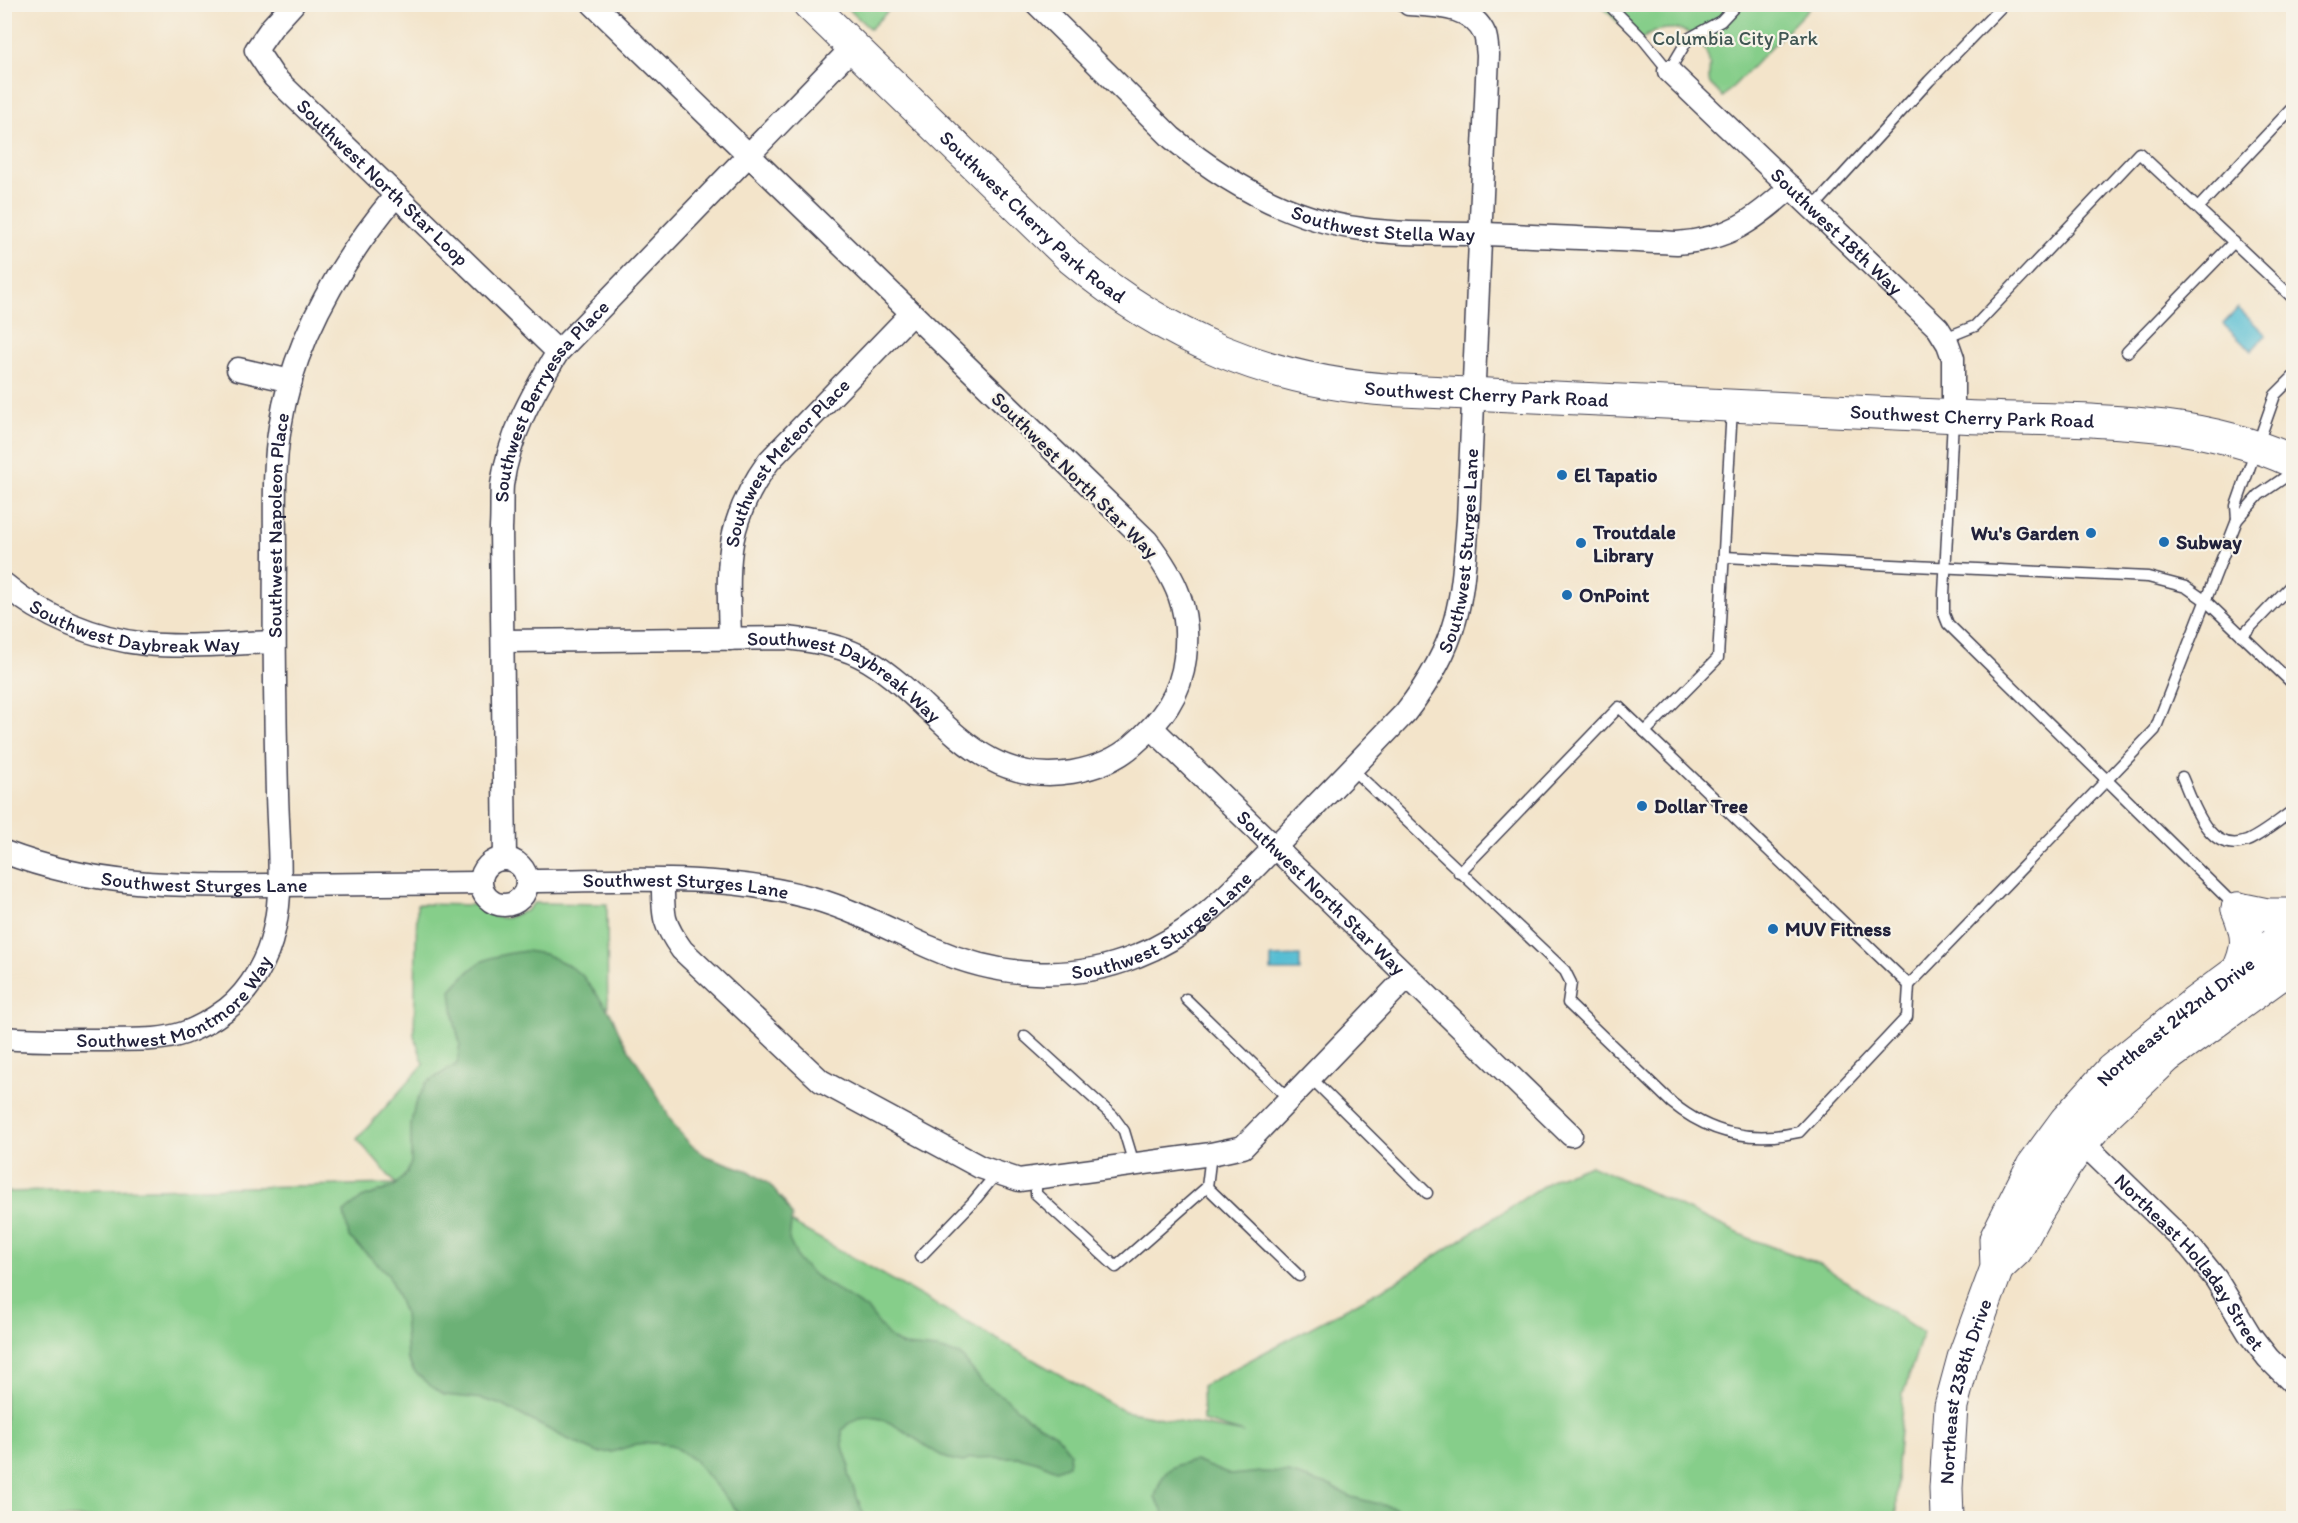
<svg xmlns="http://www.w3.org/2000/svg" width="2298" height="1523" font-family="Itim,sans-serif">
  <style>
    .green { fill: #86ce8a; stroke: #547862; stroke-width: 1.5 }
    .forest { fill: #6cb176; stroke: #476a58; stroke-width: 1.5 }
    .water { fill: #55bdd3; stroke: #3c7087; stroke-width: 1.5 }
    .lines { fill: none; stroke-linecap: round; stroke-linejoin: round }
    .service-casing { stroke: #413f50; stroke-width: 13 }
    .minor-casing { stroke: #413f50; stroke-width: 25 }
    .secondary-casing { stroke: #413f50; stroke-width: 34 }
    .trunk-casing { stroke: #413f50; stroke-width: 35 }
    .service { stroke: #fff; stroke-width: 10 }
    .minor { stroke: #fff; stroke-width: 22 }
    .secondary { stroke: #fff; stroke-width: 32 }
    .trunk { stroke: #fff; stroke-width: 33 }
    .poi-dot { fill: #1f6fb2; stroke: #f7f3e8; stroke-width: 2 }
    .labels { text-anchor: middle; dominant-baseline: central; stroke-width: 4.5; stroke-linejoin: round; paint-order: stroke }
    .park-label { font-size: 20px; fill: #405653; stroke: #f7f3e8 }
    .street-label { font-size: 20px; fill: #22223b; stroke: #f7f3e8 }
    .poi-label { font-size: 20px; font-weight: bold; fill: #22223b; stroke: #f7f3e8; text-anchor: start }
  </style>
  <rect width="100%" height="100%" fill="#f7f3e8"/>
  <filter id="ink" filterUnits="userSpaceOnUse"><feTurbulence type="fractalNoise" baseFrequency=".0167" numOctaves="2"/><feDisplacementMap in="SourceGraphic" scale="12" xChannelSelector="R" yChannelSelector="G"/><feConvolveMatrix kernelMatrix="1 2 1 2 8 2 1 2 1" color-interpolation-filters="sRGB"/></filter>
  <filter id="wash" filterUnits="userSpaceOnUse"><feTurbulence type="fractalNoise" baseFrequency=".008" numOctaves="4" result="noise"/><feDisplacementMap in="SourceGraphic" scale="24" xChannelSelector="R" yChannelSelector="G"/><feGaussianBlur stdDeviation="1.35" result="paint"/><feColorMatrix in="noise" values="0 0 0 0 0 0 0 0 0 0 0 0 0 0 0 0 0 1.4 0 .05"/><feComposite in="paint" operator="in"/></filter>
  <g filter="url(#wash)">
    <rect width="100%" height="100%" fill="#f3e4ca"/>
    <g class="green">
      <path d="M 844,5 L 894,5 L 870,29 Z"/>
      <path d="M 1600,5 L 1812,5 L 1723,97 L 1710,84 C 1707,77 1711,69 1709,61 C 1701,26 1663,19 1639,42 Z"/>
      <path d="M 534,903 L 607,904 L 609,1168 L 688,1164 L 1124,1411 L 1244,1433 L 1203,1421 L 1202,1386 L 1399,1280 L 1555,1178 L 1591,1165 L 1753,1240 L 1820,1264 L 1923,1333 L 1903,1394 L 1897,1465 L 1897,1518 L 5,1518 L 5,1192 L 396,1184 L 357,1139 L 424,1064 L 414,1036 L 417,904 L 477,905 L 495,917 L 506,918 L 526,911 Z"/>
    </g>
    <g class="forest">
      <path d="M 526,951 L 545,954 L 564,963 L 582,975 L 612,1015 L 621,1037 L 646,1076 L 675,1127 L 690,1144 L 706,1156 L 749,1171 L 769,1184 L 784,1202 L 792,1216 L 789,1240 L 799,1261 L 815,1276 L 868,1310 L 889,1337 L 903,1346 L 937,1349 L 960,1355 L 984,1384 L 1008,1400 L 1028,1418 L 1056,1434 L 1070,1452 L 1068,1465 L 1056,1470 L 1038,1462 L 1019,1457 L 970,1458 L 964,1462 C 958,1461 951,1460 946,1458 C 916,1445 873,1393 842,1430 L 843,1447 L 849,1464 L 848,1474 L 865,1518 L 743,1518 L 694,1460 L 671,1445 L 656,1443 L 637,1444 L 612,1452 L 598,1453 L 565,1438 L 502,1405 L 482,1399 L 444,1395 L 428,1384 L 414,1371 L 407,1359 L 404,1313 L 388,1274 L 349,1237 L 344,1212 L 362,1198 L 393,1187 L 407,1173 L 411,1162 L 411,1124 L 414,1108 L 426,1083 L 457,1064 L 460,1043 L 455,1024 L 451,990 C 479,958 486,957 526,951 Z"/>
      <path d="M 1195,1461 L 1230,1475 L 1262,1472 L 1289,1473 L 1331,1486 L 1351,1497 L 1395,1508 L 1405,1518 L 1166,1518 L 1155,1497 C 1162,1473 1168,1464 1195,1461 Z"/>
    </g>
    <g class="water">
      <path d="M 2238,308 L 2266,335 L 2251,351 L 2223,324 Z"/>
      <path d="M 1300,956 L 1300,971 L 1271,971 L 1271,957 Z"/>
    </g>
  </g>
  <g filter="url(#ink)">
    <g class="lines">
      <g class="service-casing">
        <g id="service">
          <path d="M 1608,4 L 1643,39 L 1669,71 L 1688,39 L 1721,21 L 1737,4"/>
          <path d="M 1813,208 L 1929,81 L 2004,4"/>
          <path d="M 2198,208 L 2294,106"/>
          <path d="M 1945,338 L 1975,326 L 2139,153 L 2294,299"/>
          <path d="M 2127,352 L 2234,242"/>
          <path d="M 1732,408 L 1718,658 L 1645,732 L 1909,985 L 2155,730 L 2237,520 L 2259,495 L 2294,471"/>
          <path d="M 1953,420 L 1944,594 L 1944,614 L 1948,624 L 2235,906"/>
          <path d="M 2237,520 L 2236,506 L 2275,395 L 2294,376"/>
          <path d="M 1724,557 L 2148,577 L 2186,587 L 2206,601 L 2294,685"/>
          <path d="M 2242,636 L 2294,582"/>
          <path d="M 1352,769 L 1565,971 L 1571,983 L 1568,1003 L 1672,1103 C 1710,1134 1751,1143 1799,1132 L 1907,1017 L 1909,985"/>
          <path d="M 2182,777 C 2193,802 2208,856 2247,841 C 2263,834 2279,820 2294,810"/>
          <path d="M 1459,873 L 1619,707 L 1645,732"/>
          <path d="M 1186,999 L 1289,1099"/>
          <path d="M 1025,1036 L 1113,1116 L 1124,1131 L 1134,1164"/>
          <path d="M 1310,1077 L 1427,1193"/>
          <path d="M 1036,1178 L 1036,1194 L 1116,1267 L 1207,1187 L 1211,1154"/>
          <path d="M 1207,1187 L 1299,1276"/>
          <path d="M 920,1257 L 973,1202 L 997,1173"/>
        </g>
      </g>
      <g class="minor-casing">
        <g id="minor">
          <path id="s1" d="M 293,4 L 272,27 L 256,50 L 274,77 L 558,352"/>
          <path id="s2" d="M 1037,4 L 1172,138 C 1227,183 1291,220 1362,229 C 1401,235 1442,233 1481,234 C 1546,236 1612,240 1677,243 C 1730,239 1753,221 1791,187"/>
          <path id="s3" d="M 1669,71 L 1938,328 L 1948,344 L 1953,358 L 1953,417"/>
          <path d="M 238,369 L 291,381"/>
          <path id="s4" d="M 4,584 C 43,617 96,639 146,644 C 188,648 232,643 274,642"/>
          <path id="s5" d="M 730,639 C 728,564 723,525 769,461 L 911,314"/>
          <path id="s6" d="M 504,641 L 787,638 C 814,641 845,646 869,661 C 939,704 975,788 1072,772 C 1094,768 1116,760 1133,745 C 1161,721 1181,695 1185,658 C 1191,609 1176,579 1147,541 L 593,4"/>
          <path id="s7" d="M 1152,728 L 1571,1135"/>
          <path id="s8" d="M 4,852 C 98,888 181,886 279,885 C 346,884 413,884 480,883"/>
          <path id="s9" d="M 505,859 L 501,528 C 502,514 501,499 502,485 C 509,436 532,394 558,352 L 853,47"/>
          <circle cx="504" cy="882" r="23"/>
          <path id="s10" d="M 527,881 C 616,881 713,873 800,895 C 848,906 889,930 934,949 C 998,977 1071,983 1137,956 C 1195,934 1234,888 1276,846 C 1320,802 1362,758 1405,713 C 1426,686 1446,654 1455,620 C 1464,588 1465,553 1468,520 L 1488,55 C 1487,49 1487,41 1485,35 C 1472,5 1436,6 1409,4"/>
          <path d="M 663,882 C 663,916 662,922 682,950 L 821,1081 L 980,1167 L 1019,1180 L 1211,1154 L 1243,1147 L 1407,977"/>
          <path id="s11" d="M 4,1038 C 37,1041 70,1040 103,1040 C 130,1039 158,1042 184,1033 C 199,1028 215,1018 227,1009 C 251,990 268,959 274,930 C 284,887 278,838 277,794 C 275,713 274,633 275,553 C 275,511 273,469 280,427 C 293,341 341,261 396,195"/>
          <path id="s12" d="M 2082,1142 L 2190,1247 L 2216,1279 L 2250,1335 L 2268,1358 L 2294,1384"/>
        </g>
      </g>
      <g class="secondary-casing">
        <g id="secondary">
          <path id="s13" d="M 809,4 L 1072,259 C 1166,338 1270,382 1392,390 C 1577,398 1763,407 1948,416 C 2065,423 2185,411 2294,462"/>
        </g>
      </g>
      <g class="trunk-casing">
        <g id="trunk">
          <path d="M 2238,909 L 2267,915 L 2294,915"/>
          <path d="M 2237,974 C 2250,947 2249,936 2238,909"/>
          <path d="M 1997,1268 L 2016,1250 L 2033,1218 L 2062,1170 L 2082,1142 L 2109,1111 L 2166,1057 L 2294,964"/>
          <path id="s14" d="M 1947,1518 L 1946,1488 L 1951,1406 L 1964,1358 L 1997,1268 L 1996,1239 L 2033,1166 L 2066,1121 L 2112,1070 L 2195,1003 L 2294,930"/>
        </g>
      </g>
      <use href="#service" class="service"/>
      <use href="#minor" class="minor"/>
      <use href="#secondary" class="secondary"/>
      <use href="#trunk" class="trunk"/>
    </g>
  </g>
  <g class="poi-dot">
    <circle cx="1562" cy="475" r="6"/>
    <circle cx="2091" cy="533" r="6"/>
    <circle cx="2164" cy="542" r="6"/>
    <circle cx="1581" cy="543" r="6"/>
    <circle cx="1567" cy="595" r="6"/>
    <circle cx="1642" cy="806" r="6"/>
    <circle cx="1773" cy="929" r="6"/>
  </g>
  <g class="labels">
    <g class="park-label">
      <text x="1735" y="38">Columbia City Park</text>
    </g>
    <g class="street-label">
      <text stroke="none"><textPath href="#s1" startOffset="243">Southwest North Star Loop</textPath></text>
      <text stroke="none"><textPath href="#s13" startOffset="309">Southwest Cherry Park Road</textPath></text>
      <text stroke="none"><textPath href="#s2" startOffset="424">Southwest Stella Way</textPath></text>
      <text stroke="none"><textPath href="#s3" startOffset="232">Southwest 18th Way</textPath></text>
      <text stroke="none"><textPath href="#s13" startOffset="813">Southwest Cherry Park Road</textPath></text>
      <text stroke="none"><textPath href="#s9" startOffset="472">Southwest Berryessa Place</textPath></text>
      <text stroke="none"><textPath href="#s13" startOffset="1299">Southwest Cherry Park Road</textPath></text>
      <text stroke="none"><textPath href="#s5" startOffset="195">Southwest Meteor Place</textPath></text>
      <text transform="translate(1075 475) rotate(45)">Southwest North Star Way</text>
      <text stroke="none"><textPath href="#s11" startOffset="729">Southwest Napoleon Place</textPath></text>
      <text stroke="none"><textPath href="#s10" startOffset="1167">Southwest Sturges Lane</textPath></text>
      <text stroke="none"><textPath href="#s4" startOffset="142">Southwest Daybreak Way</textPath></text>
      <text stroke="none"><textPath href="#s6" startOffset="351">Southwest Daybreak Way</textPath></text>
      <text stroke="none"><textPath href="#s8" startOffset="204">Southwest Sturges Lane</textPath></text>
      <text stroke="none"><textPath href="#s10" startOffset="159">Southwest Sturges Lane</textPath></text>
      <text stroke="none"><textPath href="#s7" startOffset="236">Southwest North Star Way</textPath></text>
      <text stroke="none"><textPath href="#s10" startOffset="663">Southwest Sturges Lane</textPath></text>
      <text stroke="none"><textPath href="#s11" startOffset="184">Southwest Montmore Way</textPath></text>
      <text stroke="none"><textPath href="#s14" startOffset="573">Northeast 242nd Drive</textPath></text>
      <text stroke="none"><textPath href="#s12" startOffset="162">Northeast Holladay Street</textPath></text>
      <text stroke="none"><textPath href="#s14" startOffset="129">Northeast 238th Drive</textPath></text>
    </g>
    <g class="poi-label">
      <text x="1574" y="475">El Tapatio</text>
      <text x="1593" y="532">Troutdale<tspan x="1593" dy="23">Library</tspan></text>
      <text x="2079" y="533" text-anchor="end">Wu's Garden</text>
      <text x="2176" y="542">Subway</text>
      <text x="1579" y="595">OnPoint</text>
      <text x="1654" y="806">Dollar Tree</text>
      <text x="1785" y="929">MUV Fitness</text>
    </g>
  </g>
  <rect width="2298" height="1523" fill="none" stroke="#f7f3e8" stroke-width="24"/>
</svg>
